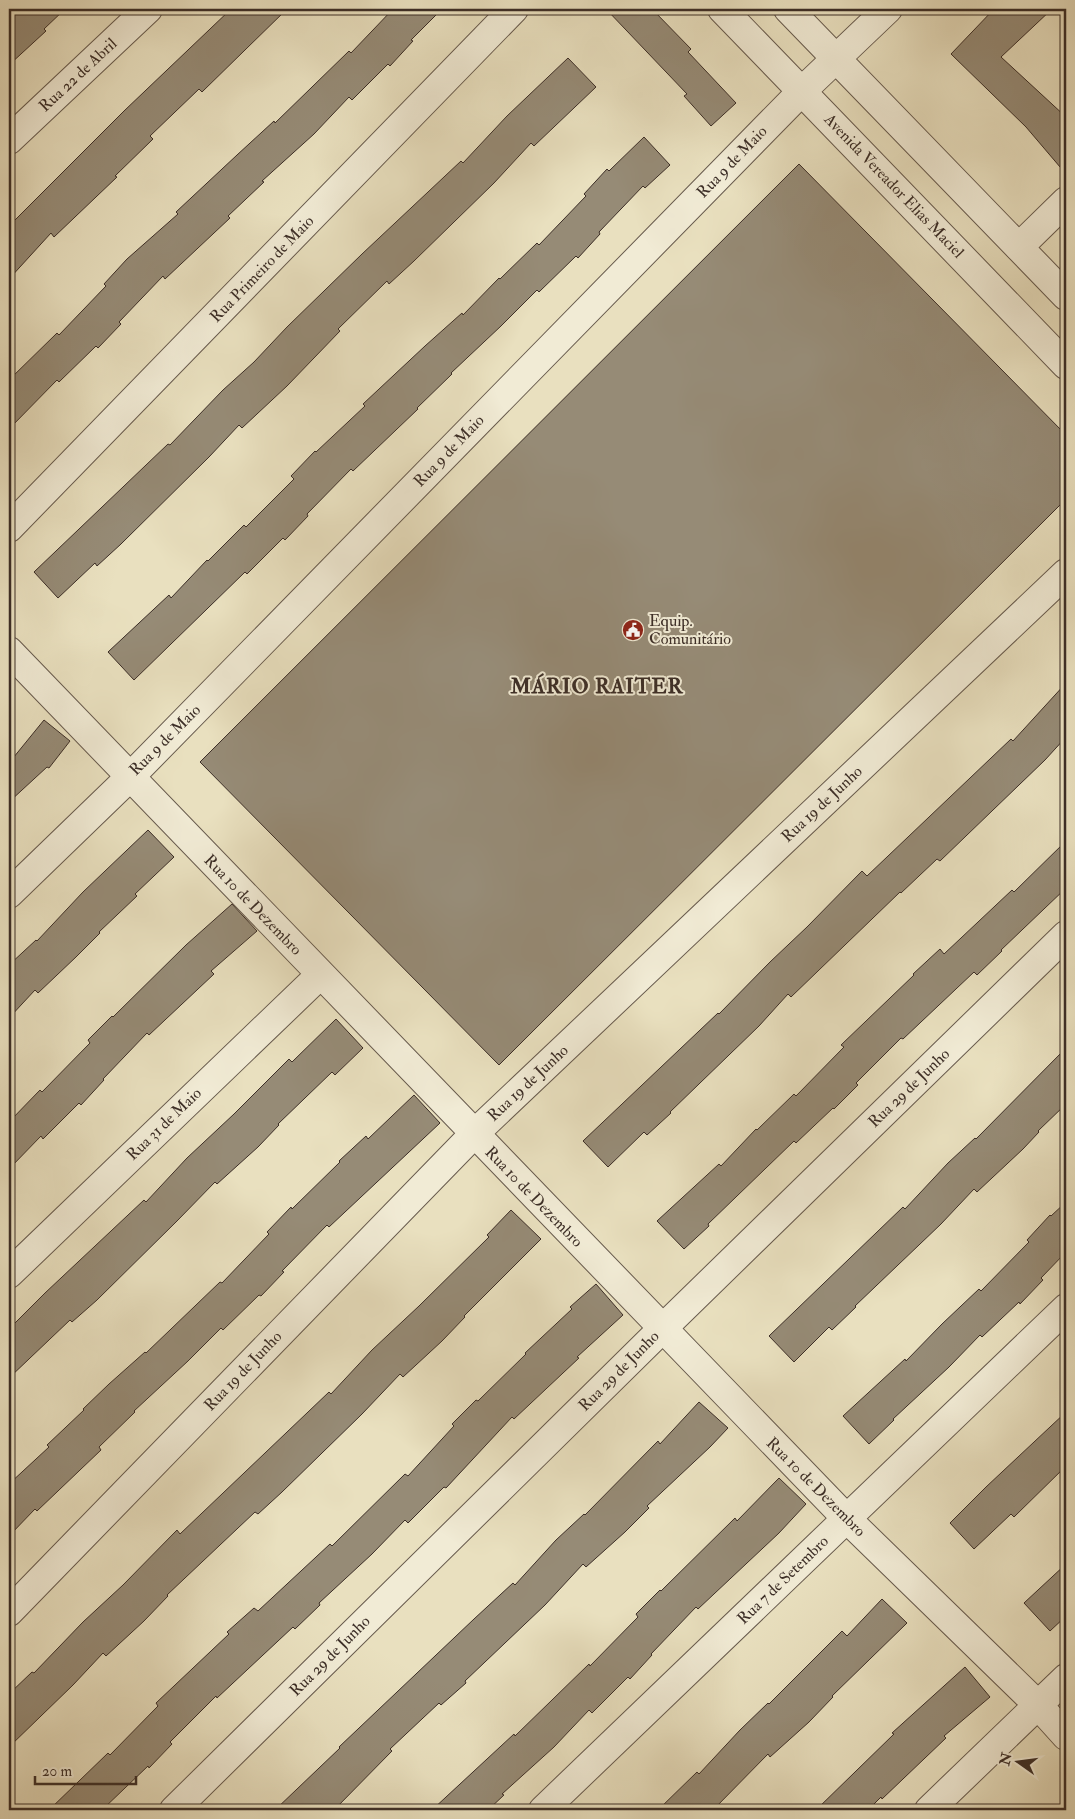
<svg xmlns="http://www.w3.org/2000/svg" width="1075" height="1819" font-family="'IM FELL Double Pica',serif">
  <style>
    .building { fill: #968b76; stroke: #3c2e27 }
    .lines { fill: none; stroke-linecap: round; stroke-linejoin: round }
    .minor-casing { stroke: #675a4d; stroke-width: 30 }
    .minor { stroke: #f1ebd5; stroke-width: 28 }
    .labels { text-anchor: middle; dominant-baseline: central; stroke-width: 4; stroke-linejoin: round; paint-order: stroke }
    .street-label { font-size: 16px; fill: #3c2e27; stroke: #f1ebd5 }
    .poi-label { font-size: 16px; fill: #3c2e27; stroke: #f1ebd5; text-anchor: start }
    .district-label { font-size: 21px; font-weight: bold; letter-spacing: 1px; fill: #3c2e27; stroke: #f1ebd5 }
  </style>
  <rect width="100%" height="100%" fill="#e9e0bf"/>
  <filter id="stains"><feTurbulence type="fractalNoise" baseFrequency=".004" numOctaves="4"/><feColorMatrix values="0 0 0 0 .2 0 0 0 0 .09 0 0 0 0 .02 0 0 0 .5 -.17"/></filter>
  <radialGradient id="worn" r=".72"><stop offset=".6" stop-color="#630" stop-opacity="0"/><stop offset="1" stop-color="#630" stop-opacity=".3"/></radialGradient>
  <g class="building">
    <path d="M 9,9 L 65,9 L 44,29 L 46,31 L 9,65 Z"/>
    <path d="M 231,9 L 287,9 L 202,92 L 199,89 L 150,136 L 153,139 L 115,176 L 117,177 L 54,237 L 51,233 L 9,279 L 9,226 L 124,111 Z"/>
    <path d="M 393,9 L 442,9 L 411,40 L 413,41 L 390,66 L 388,64 L 352,100 L 349,97 L 314,134 L 262,181 L 264,182 L 228,216 L 230,218 L 165,279 L 163,276 L 119,322 L 121,324 L 98,348 L 96,346 L 59,382 L 57,380 L 9,429 L 9,380 L 57,333 L 59,335 L 106,286 L 104,284 L 127,259 L 178,214 L 176,212 L 237,155 L 274,121 L 275,123 L 349,51 L 351,53 Z"/>
    <path d="M 606,9 L 652,9 L 691,49 L 688,52 L 736,103 L 711,126 L 684,96 L 687,94 Z"/>
    <path d="M 994,9 L 1052,9 L 1001,57 L 1066,117 L 1066,174 L 1026,127 L 951,54 Z"/>
    <path d="M 568,58 L 596,87 L 534,146 L 531,143 L 494,183 L 414,261 L 389,284 L 387,281 L 338,329 L 340,331 L 287,386 L 242,428 L 239,425 L 209,457 L 121,544 L 97,566 L 95,563 L 58,598 L 34,572 L 168,444 L 170,445 L 223,390 L 254,362 L 287,327 L 362,254 L 461,161 L 463,163 L 507,116 Z"/>
    <path d="M 644,137 L 670,165 L 645,188 L 643,186 L 599,232 L 600,234 L 578,258 L 576,256 L 539,292 L 537,290 L 501,326 L 451,373 L 452,374 L 417,408 L 418,409 L 353,471 L 351,469 L 307,514 L 308,516 L 285,540 L 283,538 L 247,574 L 245,572 L 134,680 L 108,652 L 169,595 L 171,598 L 207,560 L 208,561 L 244,525 L 246,527 L 294,479 L 291,476 L 315,451 L 316,452 L 365,406 L 363,404 L 425,346 L 462,313 L 463,315 L 499,278 L 500,279 L 537,243 L 539,245 L 586,196 L 584,194 L 607,169 L 609,171 Z"/>
    <path d="M 799,164 L 1066,435 L 1066,499 L 499,1065 L 200,762 Z"/>
    <path d="M 1066,683 L 1066,737 L 1045,760 L 940,861 L 937,859 L 901,893 L 900,892 L 791,997 L 788,994 L 759,1026 L 670,1112 L 671,1113 L 647,1135 L 644,1132 L 608,1167 L 583,1141 L 718,1013 L 719,1014 L 770,962 L 807,927 L 862,871 L 867,876 L 1011,739 L 1013,741 Z"/>
    <path d="M 44,720 L 70,741 L 49,768 L 47,767 L 9,802 L 9,763 Z"/>
    <path d="M 148,830 L 174,857 L 135,894 L 137,896 L 99,932 L 100,933 L 76,957 L 38,993 L 35,990 L 9,1018 L 9,965 L 36,940 L 37,941 L 83,892 Z"/>
    <path d="M 1066,841 L 1066,888 L 1001,950 L 1002,951 L 977,975 L 974,972 L 903,1039 L 901,1038 L 856,1083 L 858,1085 L 834,1109 L 833,1108 L 796,1143 L 794,1141 L 708,1224 L 709,1226 L 684,1249 L 657,1221 L 719,1164 L 721,1166 L 756,1129 L 757,1130 L 794,1094 L 796,1096 L 844,1047 L 841,1045 L 914,975 L 913,974 L 940,949 L 944,954 L 1012,890 L 1014,892 Z"/>
    <path d="M 232,904 L 257,931 L 211,971 L 214,974 L 149,1035 L 147,1033 L 103,1079 L 104,1080 L 81,1105 L 79,1103 L 43,1139 L 41,1136 L 9,1169 L 9,1122 L 40,1090 L 42,1092 L 90,1043 L 88,1040 L 112,1016 L 113,1017 L 186,945 Z"/>
    <path d="M 336,1019 L 363,1048 L 335,1075 L 332,1072 L 278,1124 L 279,1125 L 258,1147 L 217,1184 L 215,1182 L 177,1221 L 97,1300 L 72,1322 L 70,1320 L 9,1378 L 9,1329 L 45,1293 L 144,1200 L 146,1202 L 187,1158 L 234,1114 L 289,1059 L 292,1062 Z"/>
    <path d="M 1066,1048 L 1066,1104 L 1038,1131 L 1039,1132 L 1023,1149 L 977,1192 L 974,1189 L 941,1224 L 855,1306 L 856,1307 L 832,1330 L 829,1327 L 794,1362 L 769,1336 L 903,1207 L 905,1209 L 948,1163 L 975,1138 L 976,1139 Z"/>
    <path d="M 414,1095 L 440,1123 L 329,1227 L 327,1225 L 282,1271 L 284,1272 L 261,1296 L 259,1295 L 223,1330 L 221,1328 L 188,1361 L 134,1411 L 135,1412 L 99,1447 L 101,1450 L 37,1511 L 35,1509 L 9,1536 L 9,1484 L 49,1447 L 47,1445 L 84,1410 L 83,1409 L 109,1384 L 145,1352 L 146,1353 L 220,1282 L 222,1283 L 269,1234 L 267,1232 L 291,1207 L 292,1209 L 340,1162 L 339,1161 L 366,1136 L 368,1139 Z"/>
    <path d="M 1066,1202 L 1066,1252 L 1041,1278 L 1043,1280 L 1020,1304 L 1019,1302 L 982,1337 L 980,1335 L 949,1367 L 893,1419 L 894,1420 L 869,1444 L 843,1416 L 905,1359 L 906,1361 L 942,1324 L 979,1289 L 981,1291 L 1029,1242 L 1027,1240 L 1050,1215 L 1051,1216 Z"/>
    <path d="M 511,1210 L 541,1239 L 464,1316 L 465,1317 L 442,1341 L 403,1377 L 400,1374 L 362,1414 L 282,1492 L 258,1514 L 255,1512 L 167,1595 L 168,1596 L 144,1621 L 106,1656 L 103,1653 L 73,1685 L 9,1747 L 9,1694 L 32,1672 L 34,1673 L 83,1622 L 123,1585 L 177,1530 L 180,1534 L 329,1392 L 331,1394 L 372,1350 L 419,1306 L 489,1237 L 487,1235 Z"/>
    <path d="M 596,1284 L 623,1315 L 577,1357 L 579,1358 L 514,1419 L 512,1417 L 446,1488 L 444,1487 L 408,1523 L 405,1520 L 372,1554 L 319,1603 L 320,1605 L 295,1629 L 293,1627 L 217,1698 L 216,1696 L 170,1742 L 172,1744 L 149,1768 L 148,1766 L 102,1810 L 49,1810 L 108,1753 L 110,1755 L 158,1706 L 156,1703 L 229,1634 L 227,1632 L 254,1608 L 258,1611 L 330,1544 L 332,1546 L 405,1474 L 408,1476 L 454,1426 L 452,1424 L 476,1400 L 478,1401 L 526,1354 L 525,1353 L 572,1309 L 570,1307 Z"/>
    <path d="M 699,1402 L 728,1428 L 710,1447 L 647,1506 L 649,1508 L 625,1532 L 586,1567 L 583,1564 L 545,1605 L 465,1681 L 466,1683 L 441,1705 L 439,1703 L 390,1749 L 392,1751 L 334,1810 L 275,1810 L 340,1748 L 339,1747 L 474,1619 L 513,1583 L 515,1585 L 556,1540 L 584,1514 L 585,1515 L 658,1441 L 660,1444 Z"/>
    <path d="M 1066,1412 L 1066,1466 L 1014,1517 L 1011,1514 L 974,1549 L 950,1523 L 986,1487 Z"/>
    <path d="M 779,1478 L 806,1504 L 779,1533 L 698,1609 L 696,1607 L 651,1654 L 652,1655 L 630,1679 L 628,1677 L 592,1713 L 589,1710 L 554,1747 L 502,1794 L 504,1795 L 488,1810 L 432,1810 L 514,1734 L 515,1736 L 589,1664 L 590,1666 L 638,1617 L 636,1614 L 660,1590 L 661,1591 L 735,1518 L 737,1521 Z"/>
    <path d="M 1066,1564 L 1066,1616 L 1050,1631 L 1024,1603 Z"/>
    <path d="M 882,1599 L 907,1623 L 832,1696 L 833,1697 L 809,1722 L 770,1757 L 768,1754 L 713,1810 L 658,1810 L 697,1772 L 699,1774 L 740,1730 L 768,1703 L 769,1704 L 842,1631 L 847,1636 Z"/>
    <path d="M 965,1667 L 990,1697 L 944,1736 L 946,1738 L 882,1799 L 881,1797 L 868,1810 L 816,1810 L 894,1734 L 892,1733 Z"/>
  </g>
  <g class="lines">
    <g class="minor-casing">
      <g id="minor">
        <path d="M 722,9 L 1066,365"/>
        <path d="M 788,9 L 1066,296"/>
        <path d="M 9,140 L 148,9"/>
        <path d="M 1019,247 L 1066,201"/>
        <path d="M 9,528 L 514,9"/>
        <path d="M 9,651 L 847,1519 L 1038,1705 L 1066,1736"/>
        <path d="M 9,894 L 130,777 L 802,91 L 888,9"/>
        <path d="M 9,1274 L 320,975"/>
        <path d="M 9,1612 L 474,1134 L 1066,573"/>
        <path d="M 174,1810 L 662,1329 L 1066,935"/>
        <path d="M 543,1810 L 1066,1308"/>
        <path d="M 929,1810 L 1066,1678"/>
      </g>
    </g>
    <use href="#minor" class="minor"/>
  </g>
  <defs>
    <g id="civic-disc" transform="scale(1.125)"><circle r="9.5" fill="#8f2418" stroke="#f1ebd5"/><path d="M-.6-6.5H3V-4.5H.6V-3L4-1V1h2V6H-6V1h2V-1L-.6-3ZM-1.2 2.5V6h2.4V2.5Z" fill="#fff"/></g>
  </defs>
  <g fill-rule="evenodd">
    <use href="#civic-disc" x="633" y="630"/>
  </g>
  <g class="labels">
    <g class="street-label">
      <text transform="translate(78 75) rotate(-43)">Rua 22 de Abril</text>
      <text transform="translate(732 162) rotate(-46)">Rua 9 de Maio</text>
      <text transform="translate(894 186) rotate(46)">Avenida Vereador Elias Maciel</text>
      <text transform="translate(262 269) rotate(-46)">Rua Primeiro de Maio</text>
      <text transform="translate(449 451) rotate(-46)">Rua 9 de Maio</text>
      <text transform="translate(165 740) rotate(-45)">Rua 9 de Maio</text>
      <text transform="translate(822 804) rotate(-43)">Rua 19 de Junho</text>
      <text transform="translate(253 905) rotate(46)">Rua 10 de Dezembro</text>
      <text transform="translate(528 1083) rotate(-43)">Rua 19 de Junho</text>
      <text transform="translate(909 1088) rotate(-44)">Rua 29 de Junho</text>
      <text transform="translate(164 1124) rotate(-44)">Rua 31 de Maio</text>
      <text transform="translate(534 1197) rotate(46)">Rua 10 de Dezembro</text>
      <text transform="translate(243 1371) rotate(-46)">Rua 19 de Junho</text>
      <text transform="translate(619 1371) rotate(-45)">Rua 29 de Junho</text>
      <text transform="translate(816 1487) rotate(45)">Rua 10 de Dezembro</text>
      <text transform="translate(783 1580) rotate(-44)">Rua 7 de Setembro</text>
      <text transform="translate(330 1656) rotate(-45)">Rua 29 de Junho</text>
    </g>
    <g class="poi-label">
      <text x="649" y="621">Equip.<tspan x="649" dy="18">Comunitário</tspan></text>
    </g>
    <g class="district-label">
      <text x="597" y="686">MÁRIO RAITER</text>
    </g>
  </g>
  <rect width="1075" height="1819" fill="none" stroke="#e9e0bf" stroke-width="30"/>
  <rect x="10" y="10" width="1055" height="1799" fill="none" stroke="#3c2e27" stroke-width="2.5"/>
  <rect x="15" y="15" width="1045" height="1789" fill="none" stroke="#3c2e27"/>
  <g transform="translate(1018 1762) rotate(284)" stroke="#f1ebd5" stroke-width="4" paint-order="stroke">
  <path d="M0-4L9 19L0 12L-9 19Z" fill="#3c2e27"/>
  <text y="-8" font-size="14" font-weight="bold" text-anchor="middle" fill="#3c2e27">N</text>
  </g>
  <path d="M35 1776v8h101v-8" fill="none" stroke="#3c2e27" stroke-width="2.5"/>
  <text x="42" y="1776" font-size="15" fill="#3c2e27" stroke="#f1ebd5" stroke-width="4" paint-order="stroke">20 m</text>
  <rect width="100%" height="100%" filter="url(#stains)"/>
  <rect width="100%" height="100%" fill="url(#worn)"/>
</svg>
